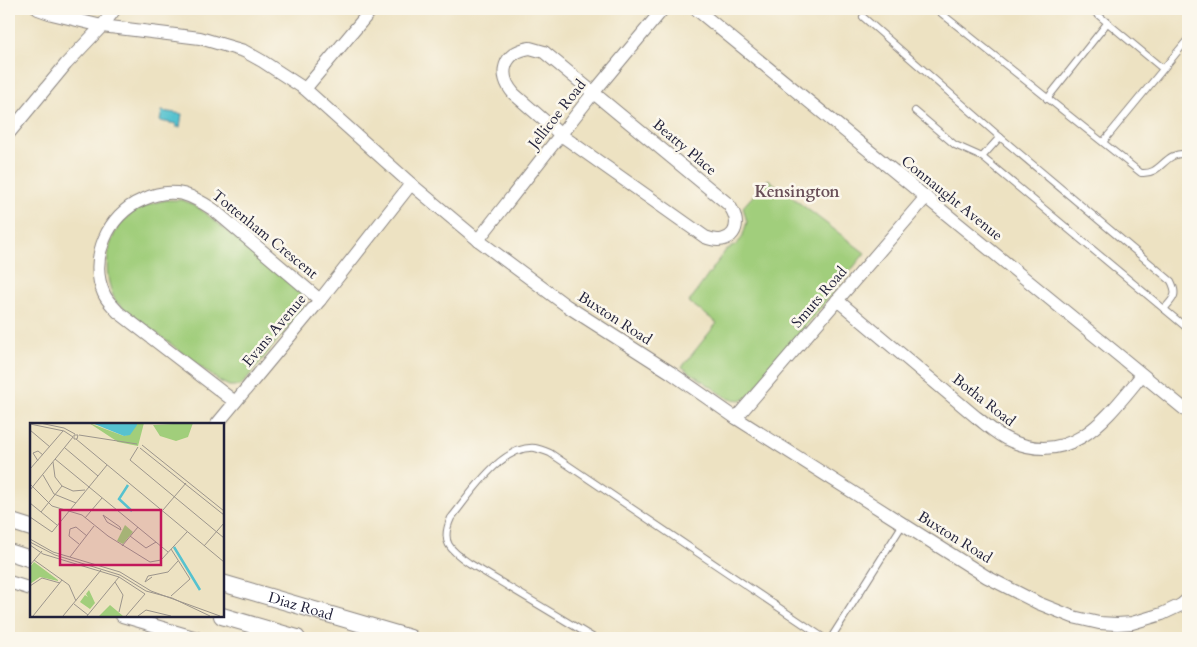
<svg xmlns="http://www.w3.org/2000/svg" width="1197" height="647" font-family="Cardo,serif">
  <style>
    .park { fill: #a1ce7b; stroke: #62785b }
    .water { fill: url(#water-ripples); stroke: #3c7285 }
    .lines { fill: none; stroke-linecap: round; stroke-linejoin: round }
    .service-casing { stroke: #88827e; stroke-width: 8 }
    .minor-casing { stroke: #88827e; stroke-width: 14 }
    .tertiary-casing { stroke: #88827e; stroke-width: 18 }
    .service { stroke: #fff; stroke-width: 6 }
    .minor { stroke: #fff; stroke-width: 12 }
    .tertiary { stroke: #fff; stroke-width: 16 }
    .labels { text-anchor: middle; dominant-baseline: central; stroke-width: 5; stroke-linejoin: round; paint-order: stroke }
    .street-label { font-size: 15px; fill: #22223b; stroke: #fbf7ec }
    .neighbourhood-label { font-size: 16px; font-weight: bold; fill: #694f58; stroke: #fbf7ec }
    .inset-river { fill: none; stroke: #56c2cf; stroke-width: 2.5 }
    .inset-road { fill: none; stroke: #9c958c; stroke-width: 1 }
    .view { fill: #c2185b; fill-opacity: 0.15; stroke: #c2185b; stroke-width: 2.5 }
    .inset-edge { fill: none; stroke: #22223b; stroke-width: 2.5 }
  </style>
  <defs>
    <pattern id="water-ripples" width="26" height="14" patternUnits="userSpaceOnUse" patternTransform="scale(1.25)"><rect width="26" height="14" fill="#56c2cf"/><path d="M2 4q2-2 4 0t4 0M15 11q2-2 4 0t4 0" fill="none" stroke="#4ba6b3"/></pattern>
  </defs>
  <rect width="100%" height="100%" fill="#fbf7ec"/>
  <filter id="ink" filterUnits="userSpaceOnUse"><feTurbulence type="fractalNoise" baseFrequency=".02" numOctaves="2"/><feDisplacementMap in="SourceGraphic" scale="10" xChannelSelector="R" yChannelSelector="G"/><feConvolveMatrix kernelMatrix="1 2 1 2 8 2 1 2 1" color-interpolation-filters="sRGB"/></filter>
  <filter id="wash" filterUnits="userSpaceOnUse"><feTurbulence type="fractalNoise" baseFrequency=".0096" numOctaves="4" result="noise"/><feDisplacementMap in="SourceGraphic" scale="20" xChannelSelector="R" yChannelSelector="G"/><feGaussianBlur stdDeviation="1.12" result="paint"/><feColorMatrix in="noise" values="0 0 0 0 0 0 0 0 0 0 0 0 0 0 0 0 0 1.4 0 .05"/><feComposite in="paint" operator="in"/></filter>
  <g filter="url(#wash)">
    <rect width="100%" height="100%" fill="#ede2c2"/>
    <g class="park">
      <path d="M 768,179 L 865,253 L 747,398 L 742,400 L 729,399 L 682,367 L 717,323 L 689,302 L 726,250 L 736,245 L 742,238 L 747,222 L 743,207 Z"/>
      <path d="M 166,200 L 183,200 L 199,208 L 303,293 L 305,300 L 303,309 L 241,386 L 229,386 L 219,381 L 116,302 C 100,272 105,228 137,210 C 146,205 156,202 166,200 Z"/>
    </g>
    <path class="water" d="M 162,111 L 182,114 L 180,127 L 176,127 L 176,124 L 160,121 Z"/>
  </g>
  <g filter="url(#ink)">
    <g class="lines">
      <g class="service-casing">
        <g id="service">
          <path d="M 936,9 L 1141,173 C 1163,175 1163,151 1188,154"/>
          <path d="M 1091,9 L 1163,69"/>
          <path d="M 863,17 L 1000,137 L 1171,281 C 1178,295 1174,298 1164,309"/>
          <path d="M 1047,99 L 1108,22"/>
          <path d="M 915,111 L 955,145 L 982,157 L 1188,329"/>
          <path d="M 1103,142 L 1188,39"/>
          <path d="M 982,157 L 1000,137"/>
          <path d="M 594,638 L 469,563 C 450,550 440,542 451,518 C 470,495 501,445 535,448 C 540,449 545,451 550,453 L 824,638"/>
          <path d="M 831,638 L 903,524"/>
        </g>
      </g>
      <g class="minor-casing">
        <g id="minor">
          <path d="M 38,9 L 52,14 L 102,26 L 200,38 L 244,51 L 262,61 L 305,89 L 411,184 L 478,240 L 567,306 L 670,372 L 736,418 L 903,524 L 987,577 L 1038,603 L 1073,617 L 1099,623 L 1117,624 L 1132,623 L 1162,614 L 1181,605 L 1188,599"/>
          <path d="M 696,9 L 1188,412"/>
          <path d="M 530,48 L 544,52 L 728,204 C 746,226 731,248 705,237 L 561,135 L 514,94 C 497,75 503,52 530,48 Z"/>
          <path d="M 305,89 L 372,9"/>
          <path d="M 9,133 L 66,64 L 102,26 L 115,9"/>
          <path d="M 478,240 L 594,92 L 663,9"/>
          <path d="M 837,300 L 976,417 C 987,425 998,436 1011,441 C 1073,467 1107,417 1142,375"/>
          <path d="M 235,402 L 118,312 C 113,306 107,301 104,294 C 88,259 108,214 142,200 C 154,194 169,191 183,194 C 194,197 205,204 214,210 L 320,300"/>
          <path d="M 736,418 L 926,197"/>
          <path d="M 217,424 L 320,300 L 411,184"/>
          <path d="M 9,582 L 31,589"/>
          <path d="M 122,616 L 197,638"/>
        </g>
      </g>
      <g class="tertiary-casing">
        <g id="tertiary">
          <path d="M 9,521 L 31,528"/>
          <path d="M 9,552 L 31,559"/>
          <path id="s1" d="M 222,583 L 410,638"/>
          <path d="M 222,616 L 297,638"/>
        </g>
      </g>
      <use href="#service" class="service"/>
      <use href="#minor" class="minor"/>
      <use href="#tertiary" class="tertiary"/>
    </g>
  </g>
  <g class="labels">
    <g class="street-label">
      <text transform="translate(557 114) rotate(-52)">Jellicoe Road</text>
      <text transform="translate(685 147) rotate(40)">Beatty Place</text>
      <text transform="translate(952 198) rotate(39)">Connaught Avenue</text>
      <text transform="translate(265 234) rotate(39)">Tottenham Crescent</text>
      <text transform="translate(819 297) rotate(-49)">Smuts Road</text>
      <text transform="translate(615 318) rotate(33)">Buxton Road</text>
      <text transform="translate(274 330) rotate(-50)">Evans Avenue</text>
      <text transform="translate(984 400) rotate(38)">Botha Road</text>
      <text transform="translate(955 537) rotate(32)">Buxton Road</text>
      <text stroke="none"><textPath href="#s1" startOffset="82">Diaz Road</textPath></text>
    </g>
    <g class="neighbourhood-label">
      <text x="797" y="192">Kensington</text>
    </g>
  </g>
  <g transform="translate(30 423)">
    <rect width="194" height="194" fill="#ede2c2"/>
    <path d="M 59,0 L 94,13 L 100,11 L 107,0 L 114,0 L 108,23 L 88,19 ZM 4,139 L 28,157 L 28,158 L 10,154 L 0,161 L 0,144 Z" fill="#a1ce7b"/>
    <path d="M 163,0 L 158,14 L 146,18 L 130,13 L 123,2 ZM 95,102 L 103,109 L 93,121 L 87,118 ZM 59,167 L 65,180 L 60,186 L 50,179 L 55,172 L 58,174 L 56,171 ZM 80,182 L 93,193 L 69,193 Z" fill="#a1ce7b"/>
    <path d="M 62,0 L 107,0 L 107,2 L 100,12 L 94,13 Z" fill="#56c2cf"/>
    <path class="inset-river" d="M 98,62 L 89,76 L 102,88M 144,124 L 170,167"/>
    <path class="inset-road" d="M 10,0 L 34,5 L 45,11M 0,1 L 34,8 L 43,14M 0,7 L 20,24M 44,12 L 48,12 L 47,16 L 44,16 ZM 49,12 L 107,21M 46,16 L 194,139M 112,22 L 194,88M 108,24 L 100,37 L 194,115M 35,25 L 68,53M 110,25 L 194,92M 25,36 L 138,129M 8,38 L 3,30 L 8,28 L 13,32M 23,39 L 25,54 L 32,63 L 43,68 L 55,67M 0,46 L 33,8M 13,52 L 24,71 L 46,80M 0,61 L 22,83 L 52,92 L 78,113 L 120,139 L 131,137 L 157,109M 0,67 L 43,14M 0,80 L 27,102M 133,87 L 156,60M 11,89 L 32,63M 73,92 L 90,104 L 91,107 L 77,99 ZM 0,94 L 22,109 L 77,42M 55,95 L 72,75M 100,113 L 116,125 L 126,119M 0,116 L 23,129 L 90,149 L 121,168 L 190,193M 0,119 L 25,132 L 90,152 L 116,168 L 142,175 L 180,193M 49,121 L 39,113 L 40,106 L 46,104 L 57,113M 0,122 L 13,131 L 89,154 L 115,171M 92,123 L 108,104M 174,123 L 194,100M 40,134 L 64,103M 4,137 L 39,162 L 46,178M 0,142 L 12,128M 122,154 L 115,159 L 118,153 L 138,149 L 148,138M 85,159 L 93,172 L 89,189M 0,163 L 12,155 L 30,160M 141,173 L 160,156 L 141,126M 44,181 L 58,192M 3,193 L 32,157M 33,193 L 71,147M 57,193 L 89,154M 96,193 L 115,171M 108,193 L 116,187 L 141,193"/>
    <path class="view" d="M 30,87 L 131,87 L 131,142 L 30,142 Z"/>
    <rect width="194" height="194" class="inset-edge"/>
  </g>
  <rect width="1197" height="647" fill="none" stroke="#fbf7ec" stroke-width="30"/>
</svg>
